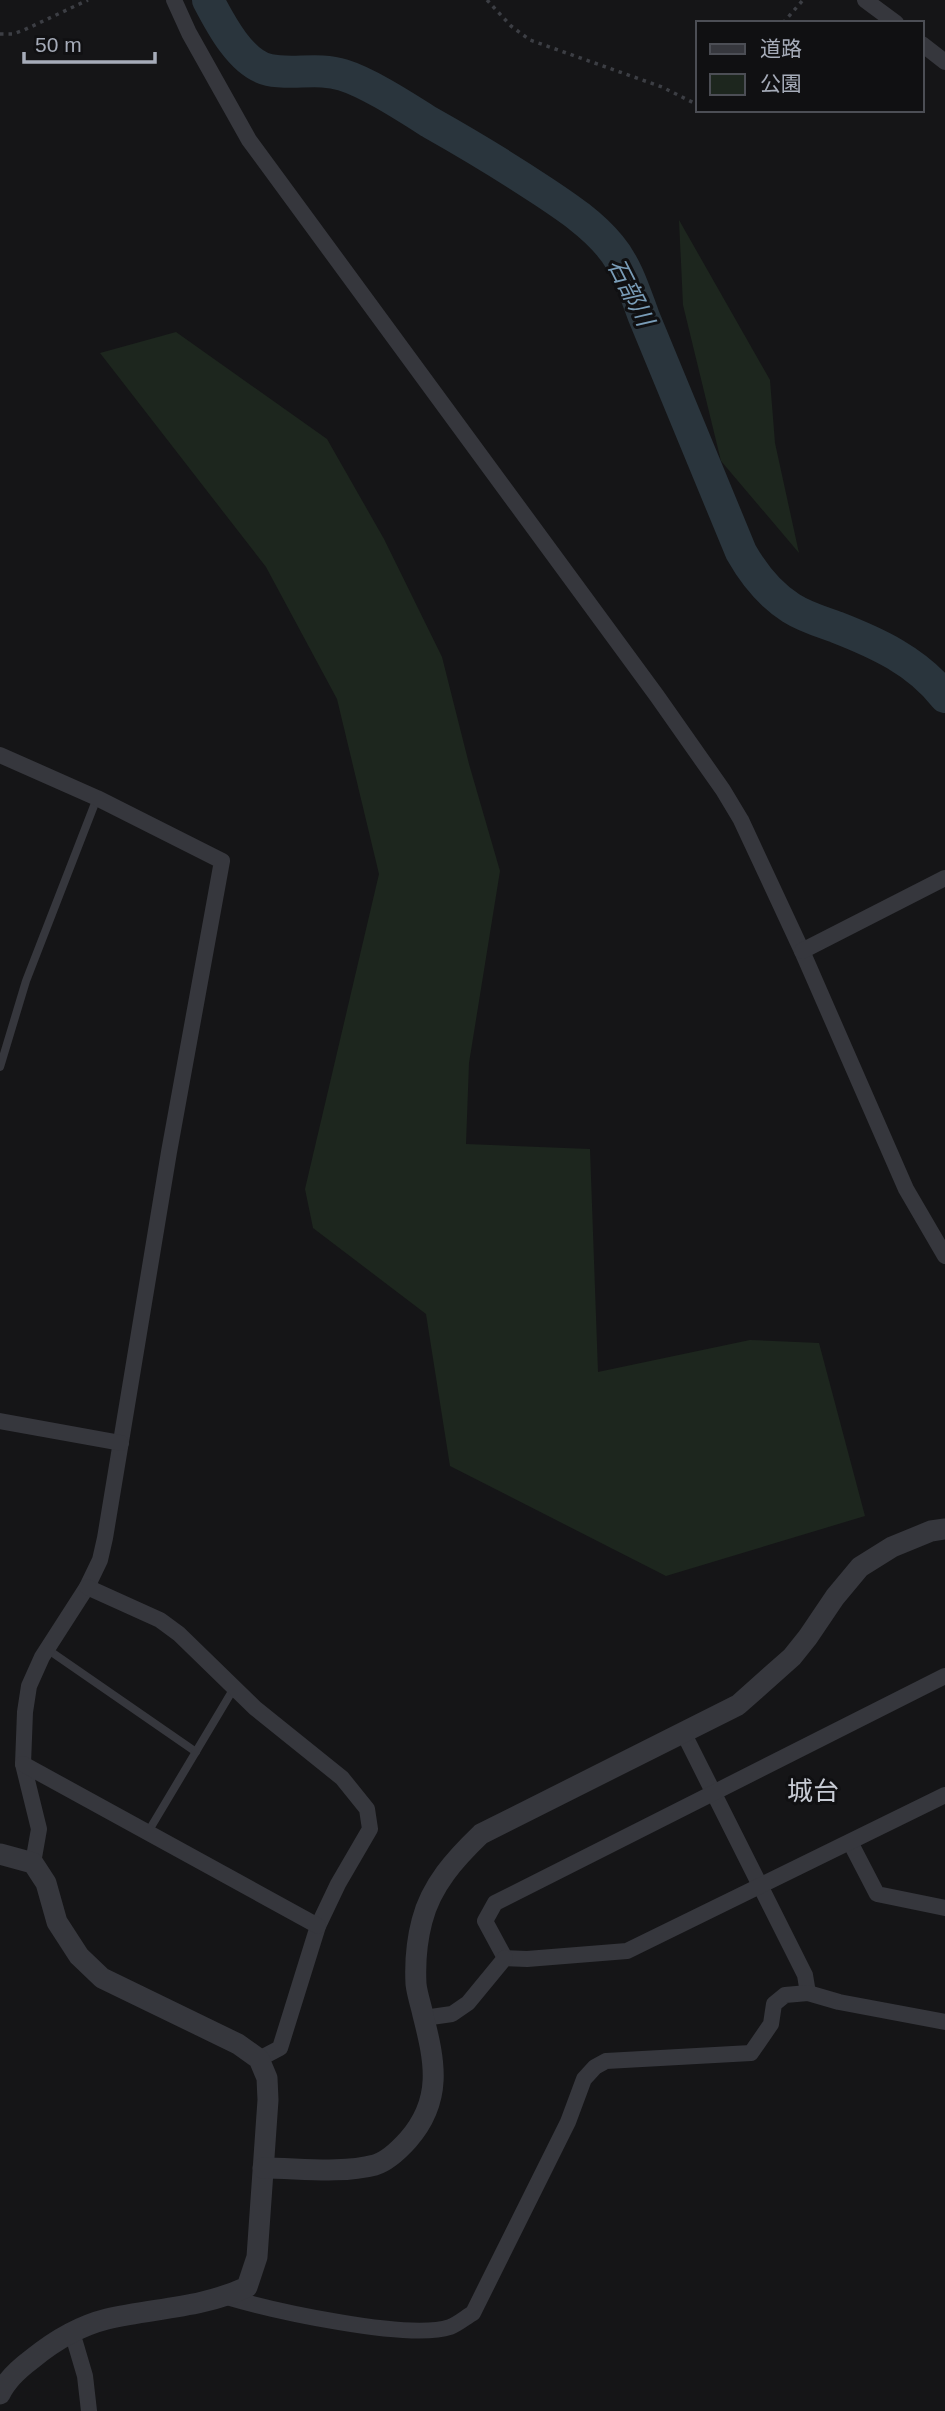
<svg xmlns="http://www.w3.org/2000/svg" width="945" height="2411" font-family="Helvetica,'Noto Sans JP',sans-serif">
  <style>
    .green { fill: #1d261e }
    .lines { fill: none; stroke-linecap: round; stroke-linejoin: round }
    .river { stroke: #2a353d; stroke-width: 32 }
    .path { stroke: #3c3e44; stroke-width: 3.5; stroke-dasharray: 3.5 5; stroke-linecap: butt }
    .service { stroke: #36373d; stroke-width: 8 }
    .minor { stroke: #36373d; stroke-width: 16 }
    .tertiary { stroke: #36373d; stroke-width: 21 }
    .labels { text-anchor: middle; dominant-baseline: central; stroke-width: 6; stroke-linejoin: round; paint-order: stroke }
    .water-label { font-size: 24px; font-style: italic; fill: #799cb7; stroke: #101012 }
    .quarter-label { font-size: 26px; fill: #c7cbd4; stroke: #101012 }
  </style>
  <rect width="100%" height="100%" fill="#151517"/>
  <g class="green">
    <path d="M 679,220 L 770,380 L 775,443 L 799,553 L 721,461 L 683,305 Z"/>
    <path d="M 176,332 L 327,439 L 384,539 L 442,657 L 469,764 L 500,871 L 469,1063 L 466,1144 L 590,1149 L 598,1372 L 750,1340 L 819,1343 L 865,1516 L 666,1576 L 450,1466 L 426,1314 L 313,1228 L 305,1189 L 379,874 L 337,699 L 266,567 L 100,353 Z"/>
  </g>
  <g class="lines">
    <path class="river" d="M 208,0 C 220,23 241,64 269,70 C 293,75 318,67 343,75 C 369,83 407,108 431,123 C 470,145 508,168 544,192 C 568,208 592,224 610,246 C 627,266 635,293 644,317 L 741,552 C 754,575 769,594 791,608 C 805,617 822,622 836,627 C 877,643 917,661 945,697"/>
    <g class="path">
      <path d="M 487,0 L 511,26 L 530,40 L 662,87 L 698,105"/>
      <path d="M 783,23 L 803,0"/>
      <path d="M 0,34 L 13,34 L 24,30 L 88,0"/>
    </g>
    <g class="service">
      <path d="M 0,1067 L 26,981 L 97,798"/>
      <path d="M 47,1649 L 196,1752"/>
      <path d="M 148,1832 L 234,1688"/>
    </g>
    <g class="minor">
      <path d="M 174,0 L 189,33 L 249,140 L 657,696 L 723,790 L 741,820 L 802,951 L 906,1189 L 945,1256"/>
      <path d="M 865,0 L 896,23"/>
      <path d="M 922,44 L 945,62"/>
      <path d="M 0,755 L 97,798 L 222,861 L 169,1152 L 105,1538 L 100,1560 L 87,1587 L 42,1657 L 29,1686 L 25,1712 L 23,1764 L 39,1829 L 33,1863"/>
      <path d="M 802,951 L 945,878"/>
      <path d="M 0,1421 L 121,1443"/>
      <path d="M 87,1587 L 160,1620 L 179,1634 L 255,1708 L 342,1778 L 367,1809 L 370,1829 L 338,1884 L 318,1926 L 280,2048 L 259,2059"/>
      <path d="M 683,1732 L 805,1975 L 808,1993"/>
      <path d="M 23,1764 L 318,1926"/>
      <path d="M 850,1842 L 877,1894 L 945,1908"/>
      <path d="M 505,1958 L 485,1921 L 495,1903 L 945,1676"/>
      <path d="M 505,1958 L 527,1959 L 627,1951 L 945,1795"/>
      <path d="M 424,2018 L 452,2014 L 468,2003 L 505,1958"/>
      <path d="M 227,2297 C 271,2310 408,2341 450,2327 C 458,2324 466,2317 473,2313 L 568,2122 L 584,2079 L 595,2067 L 606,2061 L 751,2053 L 771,2024 L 774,2004 L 785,1995 L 808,1993 L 839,2002 L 945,2022"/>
      <path d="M 72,2332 L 85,2376 L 89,2411"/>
    </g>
    <g class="tertiary">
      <path d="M 0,1854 L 33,1863 L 46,1883 L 57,1922 L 79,1956 L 102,1978 L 238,2044 L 259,2059 L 267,2078 L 268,2100 L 257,2257 L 247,2287 C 202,2308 155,2308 107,2319 C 79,2326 54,2341 32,2359 C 20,2368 6,2381 0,2394"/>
      <path d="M 263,2168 C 299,2168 340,2174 375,2165 C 388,2161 399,2150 408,2140 C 443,2100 435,2062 423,2015 C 421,2005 417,1994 416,1984 C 415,1964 417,1940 422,1921 C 431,1885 456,1858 481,1834 L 738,1705 L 792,1657 L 808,1637 L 835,1597 L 860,1567 L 892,1547 L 931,1531 L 945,1529"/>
    </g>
  </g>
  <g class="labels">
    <g class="water-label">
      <text transform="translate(631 292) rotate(63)">石部川</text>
    </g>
    <g class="quarter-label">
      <text x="813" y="1791">城台</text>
    </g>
  </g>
  <rect x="696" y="21" width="228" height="91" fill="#101012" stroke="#4c4e55" stroke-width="2"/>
  <rect x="710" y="44" width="35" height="10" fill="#36373d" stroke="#4c4e55" stroke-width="2"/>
  <text x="760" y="56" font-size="21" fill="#a6acb9">道路</text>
  <rect x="710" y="74" width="35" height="21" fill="#1d261e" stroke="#4c4e55" stroke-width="2"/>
  <text x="760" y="91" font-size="21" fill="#a6acb9">公園</text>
  <path d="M24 52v10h131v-10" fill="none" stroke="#a6acb9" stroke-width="3.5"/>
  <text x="35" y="52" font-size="21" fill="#a6acb9" stroke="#101012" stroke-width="5" paint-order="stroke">50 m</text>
</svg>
